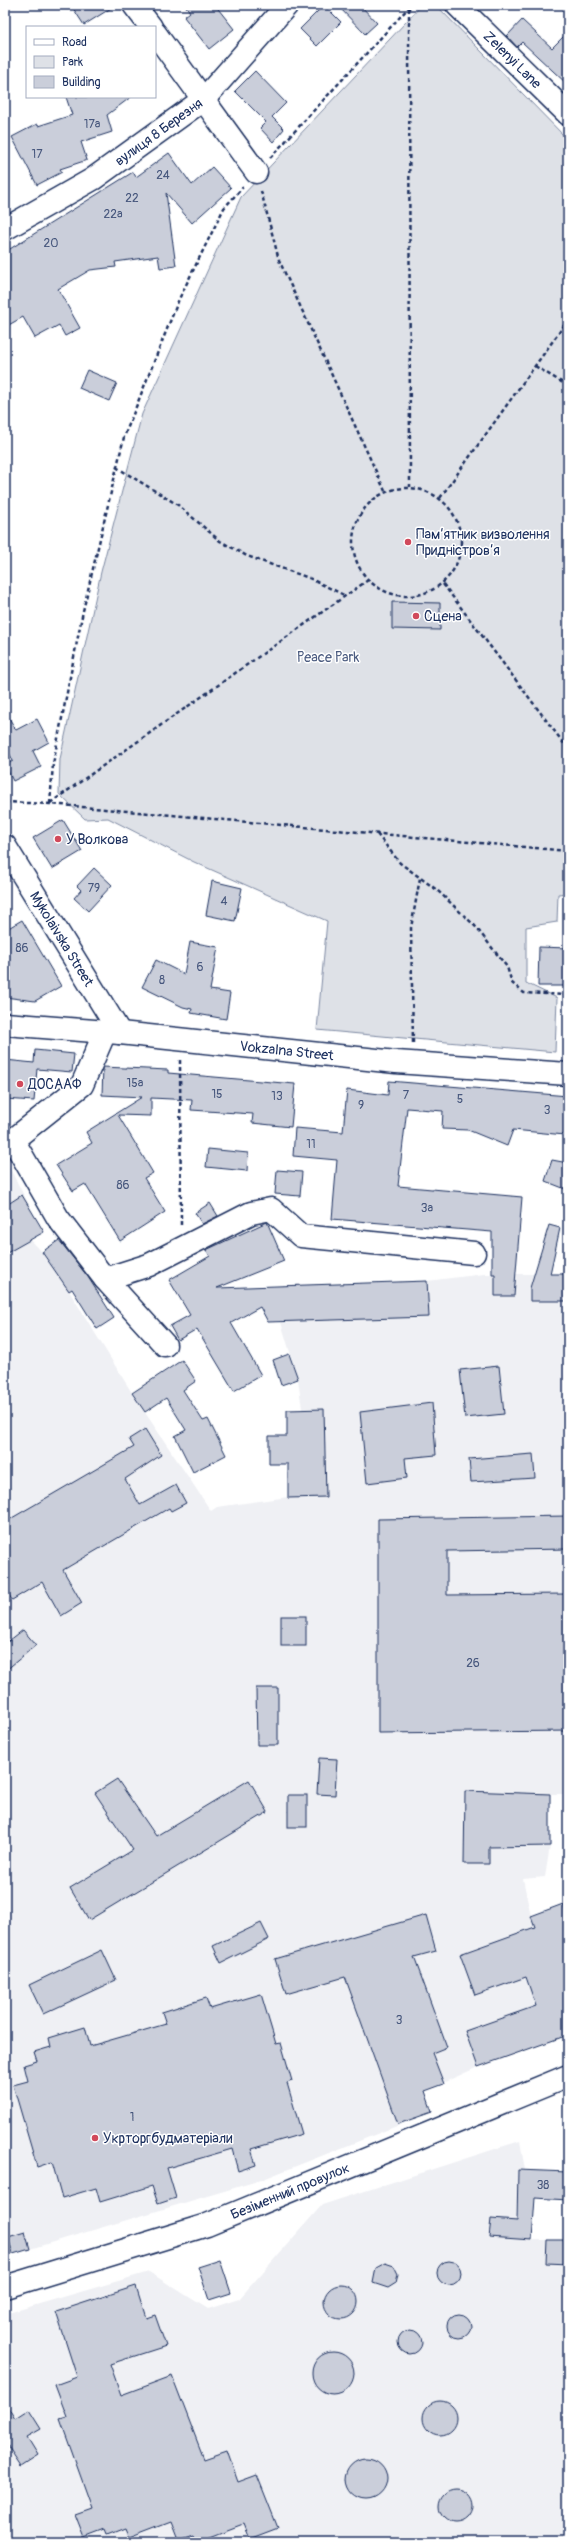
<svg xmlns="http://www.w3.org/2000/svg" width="573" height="2547" font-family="Pangolin,sans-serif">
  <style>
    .built { fill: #eff0f4 }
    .green { fill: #dee1e7; stroke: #7c88a2 }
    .building { fill: #caceda; stroke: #1b2f5e }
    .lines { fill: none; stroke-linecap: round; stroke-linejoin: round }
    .minor-casing { stroke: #1b2f5e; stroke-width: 25 }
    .path { stroke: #1b2f5e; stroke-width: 2.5; stroke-dasharray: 4 3; stroke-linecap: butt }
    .minor { stroke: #fff; stroke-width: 22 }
    .poi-dot { fill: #d1495b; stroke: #fff; stroke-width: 1.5 }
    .labels { text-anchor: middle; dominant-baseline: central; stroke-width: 3; stroke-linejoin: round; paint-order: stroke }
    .number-label { font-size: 12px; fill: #47577d }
    .street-label { font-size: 14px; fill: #1b2f5e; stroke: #fff }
    .poi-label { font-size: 14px; fill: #1b2f5e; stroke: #fff; text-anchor: start }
    .park-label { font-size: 14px; fill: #4c5c80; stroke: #fff }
  </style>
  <rect width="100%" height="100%" fill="#fff"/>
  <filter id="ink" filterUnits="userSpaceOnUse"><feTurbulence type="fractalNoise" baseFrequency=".025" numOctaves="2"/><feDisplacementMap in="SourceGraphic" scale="8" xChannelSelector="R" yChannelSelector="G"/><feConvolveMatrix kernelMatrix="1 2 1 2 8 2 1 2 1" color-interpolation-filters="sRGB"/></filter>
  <g filter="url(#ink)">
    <g class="built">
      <path d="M 5,1159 L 43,1232 L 31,1240 L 42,1252 L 69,1291 L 132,1393 L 211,1511 L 217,1507 L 288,1497 L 288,1464 L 269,1464 L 269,1436 L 287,1436 L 287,1410 L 302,1409 L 298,1379 L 270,1286 L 427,1281 L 484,1274 L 568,1274 L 568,1794 L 550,1794 L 550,1846 L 545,1877 L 523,1879 L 531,1916 L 563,1904 L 568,1918 L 568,2035 L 478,2067 L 425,2091 L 432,2112 L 261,2180 L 13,2254 L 5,2225 Z"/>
      <path d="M 520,2141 L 525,2170 L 518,2170 L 516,2220 L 533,2222 L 532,2240 L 568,2240 L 568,2542 L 5,2542 L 5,2314 L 149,2272 L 208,2309 L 239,2299 L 322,2205 Z"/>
    </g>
    <path class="green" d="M 422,5 L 436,5 L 568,140 L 568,893 L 558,894 L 557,922 L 526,927 L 526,983 L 557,998 L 555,1052 L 317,1030 L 327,921 L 194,862 L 108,818 L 85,819 L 59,794 L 60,759 L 101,572 L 142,414 L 241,197 Z"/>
    <g class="building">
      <path d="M 71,5 L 116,5 L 84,25 Z"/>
      <path d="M 185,5 L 215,5 L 234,29 L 209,49 L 184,17 L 190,12 Z"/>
      <path d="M 324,5 L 341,22 L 317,46 L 300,29 Z"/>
      <path d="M 337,5 L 360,5 L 377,23 L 365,34 Z"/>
      <path d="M 522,20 L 552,48 L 568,32 L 568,85 L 522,42 L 517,47 L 507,36 Z"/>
      <path d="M 255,71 L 286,103 L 272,117 L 284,129 L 273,142 L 260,128 L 266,122 L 235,91 Z"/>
      <path d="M 66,97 L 131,97 L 107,115 L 112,132 L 81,142 L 87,160 L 60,169 L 62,172 L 37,185 L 12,137 L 37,124 L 38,126 L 72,115 Z"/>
      <path d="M 169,153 L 192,185 L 212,167 L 231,188 L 192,223 L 166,193 L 176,266 L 160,268 L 158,256 L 115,262 L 116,267 L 90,270 L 58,289 L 80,328 L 65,336 L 59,325 L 35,338 L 23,317 L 5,327 L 5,252 L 133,172 L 136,177 Z"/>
      <path d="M 87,370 L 117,383 L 109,401 L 79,388 Z"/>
      <path d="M 392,602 L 440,603 L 440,630 L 392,629 Z"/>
      <path d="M 5,711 L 16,730 L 37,719 L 49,742 L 33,751 L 41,767 L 13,781 L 5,765 L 13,761 L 5,744 Z"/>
      <path d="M 63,820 L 82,851 L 52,869 L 33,838 Z"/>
      <path d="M 94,868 L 112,885 L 88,911 L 74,898 L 81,890 L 77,886 Z"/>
      <path d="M 212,881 L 242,888 L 235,921 L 206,915 Z"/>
      <path d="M 22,920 L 61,986 L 35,1001 L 5,997 L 5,930 Z"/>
      <path d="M 190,942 L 218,947 L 210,990 L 230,993 L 226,1019 L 191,1013 L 192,1009 L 183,1007 L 142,987 L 156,960 L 184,974 Z"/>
      <path d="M 539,947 L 568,948 L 568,986 L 538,986 Z"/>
      <path d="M 35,1050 L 74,1054 L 72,1072 L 37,1069 L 34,1101 L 5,1099 L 5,1060 L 34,1063 Z"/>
      <path d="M 103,1067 L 168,1070 L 168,1073 L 295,1084 L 291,1127 L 252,1123 L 253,1114 L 191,1110 L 192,1100 L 151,1098 L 151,1116 L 118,1115 L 153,1173 L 144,1178 L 165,1212 L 120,1241 L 85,1184 L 73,1191 L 56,1165 L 92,1143 L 86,1132 L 142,1097 L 102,1095 Z"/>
      <path d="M 389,1081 L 568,1096 L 565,1135 L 513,1130 L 507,1146 L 468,1130 L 442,1129 L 443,1111 L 407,1108 L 398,1186 L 522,1197 L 514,1296 L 495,1296 L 495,1274 L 492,1274 L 492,1232 L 332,1219 L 337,1160 L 293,1156 L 295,1128 L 343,1132 L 347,1090 L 388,1095 Z"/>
      <path d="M 208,1149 L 248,1153 L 247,1171 L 206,1167 Z"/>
      <path d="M 552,1160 L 568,1163 L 568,1190 L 545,1181 Z"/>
      <path d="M 277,1170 L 302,1172 L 300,1196 L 275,1194 Z"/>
      <path d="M 22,1195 L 44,1232 L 5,1254 L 5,1206 Z"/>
      <path d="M 210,1203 L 218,1216 L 202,1224 L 195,1213 Z"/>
      <path d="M 267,1222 L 284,1261 L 217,1288 L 427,1281 L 429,1317 L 268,1322 L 260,1307 L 231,1323 L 261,1375 L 234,1391 L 197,1329 L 178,1340 L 170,1326 L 190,1315 L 169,1280 L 210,1256 L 206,1250 Z"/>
      <path d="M 549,1225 L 560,1228 L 550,1274 L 568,1274 L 568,1301 L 530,1301 L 530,1288 Z"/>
      <path d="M 59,1240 L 88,1277 L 114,1318 L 97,1329 L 72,1289 L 69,1291 L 42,1252 Z"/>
      <path d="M 289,1354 L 298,1379 L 281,1385 L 273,1360 Z"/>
      <path d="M 182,1360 L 196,1381 L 183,1390 L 203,1421 L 208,1419 L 226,1455 L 193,1472 L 175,1436 L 186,1430 L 166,1398 L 145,1412 L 132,1393 Z"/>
      <path d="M 499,1366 L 504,1414 L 465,1418 L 460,1370 Z"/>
      <path d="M 432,1403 L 436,1455 L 405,1458 L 407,1478 L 367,1483 L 360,1412 Z"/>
      <path d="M 324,1409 L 326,1497 L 288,1498 L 288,1464 L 269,1464 L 269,1436 L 287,1436 L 287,1410 Z"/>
      <path d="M 145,1429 L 161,1455 L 125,1479 L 140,1505 L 176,1485 L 186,1503 L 171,1511 L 169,1508 L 63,1570 L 82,1603 L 61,1616 L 42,1582 L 12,1600 L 5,1588 L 5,1522 L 134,1447 L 129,1439 Z"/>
      <path d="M 533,1454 L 535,1478 L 471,1482 L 469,1459 Z"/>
      <path d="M 568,1516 L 568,1549 L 447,1551 L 447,1595 L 568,1594 L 568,1731 L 378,1733 L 378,1519 Z"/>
      <rect x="281" y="1616" width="25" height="30"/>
      <path d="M 23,1630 L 36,1645 L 5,1671 L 5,1644 Z"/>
      <path d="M 256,1688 L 278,1688 L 278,1745 L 257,1745 Z"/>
      <path d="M 319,1758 L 337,1759 L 335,1795 L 317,1794 Z"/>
      <path d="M 117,1779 L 156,1836 L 249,1780 L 268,1812 L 89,1920 L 70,1888 L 133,1850 L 95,1793 Z"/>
      <path d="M 465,1791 L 550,1794 L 550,1846 L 489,1847 L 489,1864 L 464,1864 Z"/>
      <rect x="288" y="1795" width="19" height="32"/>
      <path d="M 563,1904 L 568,1918 L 568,2035 L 478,2067 L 465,2031 L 536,2006 L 526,1977 L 475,1995 L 460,1954 L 535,1927 L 531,1916 Z"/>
      <path d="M 426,1915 L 436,1951 L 414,1957 L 447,2047 L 432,2053 L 444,2084 L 425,2091 L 432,2112 L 398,2124 L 345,1977 L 286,1994 L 275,1959 Z"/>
      <path d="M 261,1923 L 269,1939 L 221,1963 L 213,1946 Z"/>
      <path d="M 102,1950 L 116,1980 L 43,2014 L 29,1985 Z"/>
      <path d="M 261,1994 L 276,2044 L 281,2043 L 292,2081 L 287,2083 L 302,2134 L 251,2149 L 256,2165 L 238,2171 L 232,2149 L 167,2168 L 176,2198 L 158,2204 L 152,2186 L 100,2202 L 96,2188 L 62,2198 L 52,2162 L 37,2167 L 13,2085 L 28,2081 L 24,2065 L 37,2061 L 34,2052 L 51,2047 L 49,2038 L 85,2027 L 90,2046 L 166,2024 L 162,2012 L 206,1998 L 210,2009 Z"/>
      <path d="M 518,2170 L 568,2172 L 568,2200 L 535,2198 L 532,2240 L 489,2237 L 491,2219 L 517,2221 Z"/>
      <path d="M 25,2232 L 30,2249 L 13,2254 L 8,2237 Z"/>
      <path d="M 547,2240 L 568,2240 L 568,2264 L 546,2263 Z"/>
      <path d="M 220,2260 L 231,2293 L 209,2300 L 198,2267 Z"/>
      <circle cx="449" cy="2273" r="12"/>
      <path d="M 385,2263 L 394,2266 L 398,2274 L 396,2283 L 388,2288 L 373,2283 L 376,2268 Z"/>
      <circle cx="341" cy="2302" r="17"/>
      <path d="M 136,2286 L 146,2318 L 155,2315 L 166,2346 L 110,2364 L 121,2395 L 172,2376 L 204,2459 L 227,2451 L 238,2482 L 257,2475 L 278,2528 L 249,2539 L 243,2524 L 196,2542 L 193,2534 L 178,2539 L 171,2521 L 129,2537 L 125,2527 L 107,2534 L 105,2529 L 84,2537 L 75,2514 L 92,2508 L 60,2419 L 67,2417 L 55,2385 L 77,2377 L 56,2312 Z"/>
      <circle cx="459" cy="2326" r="12"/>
      <circle cx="410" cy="2342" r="12"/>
      <circle cx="333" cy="2373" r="21"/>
      <circle cx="440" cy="2418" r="17"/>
      <path d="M 5,2402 L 15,2419 L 29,2410 L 41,2429 L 27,2437 L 38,2455 L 21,2466 L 5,2442 Z"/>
      <circle cx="366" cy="2479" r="21"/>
      <circle cx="457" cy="2506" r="17"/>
    </g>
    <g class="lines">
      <g class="minor-casing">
        <g id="minor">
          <path d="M 134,5 L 151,27"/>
          <path id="s1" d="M 457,5 L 568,114"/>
          <path d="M 155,33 L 256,172"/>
          <path id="s2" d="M 5,229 L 93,179 L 204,99 L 287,5"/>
          <path id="s3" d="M 5,846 L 120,1033"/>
          <path id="s4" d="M 5,1024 L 120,1033 L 396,1062 L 568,1074"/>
          <path d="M 105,1032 L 82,1085 L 13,1140 L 58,1218 L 105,1279 L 165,1345"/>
          <path d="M 105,1279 L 149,1265 L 251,1213 L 271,1209 L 301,1236 L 474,1253"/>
          <path id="s5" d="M 5,2287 L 207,2225 L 568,2076"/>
        </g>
      </g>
      <g class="path">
        <path d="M 409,8 L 410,487"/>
        <path d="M 270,158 L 411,5"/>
        <path d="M 261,191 L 279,260 L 385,491"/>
        <path d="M 535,366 L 568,386"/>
        <path d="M 116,467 L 178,505 L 220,541 L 247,556 L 309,578 L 346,596"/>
        <circle cx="407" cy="542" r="54"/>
        <path d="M 440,498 L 568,320"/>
        <path d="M 443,584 L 568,749"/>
        <path d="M 5,802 L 50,804 L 568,851"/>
        <path d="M 50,803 L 368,580"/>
        <path d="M 50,804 L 53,764 L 83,611 L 124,437 L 179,299 L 224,208 L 243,187"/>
        <path d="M 377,834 L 400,863 L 437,890 L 475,926 L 507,967 L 512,983 L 524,993 L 568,995"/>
        <path d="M 413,1043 L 411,928 L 420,878"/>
        <path d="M 180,1060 L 181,1227"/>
      </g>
      <use href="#minor" class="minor"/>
    </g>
  </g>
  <g class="poi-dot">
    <circle cx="408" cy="542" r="4"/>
    <circle cx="416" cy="616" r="4"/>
    <circle cx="58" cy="839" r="4"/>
    <circle cx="20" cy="1084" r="4"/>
    <circle cx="95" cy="2138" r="4"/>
  </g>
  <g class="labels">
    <g class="number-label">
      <text x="92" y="124">17а</text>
      <text x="37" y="154">17</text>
      <text x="163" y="175">24</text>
      <text x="132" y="198">22</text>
      <text x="113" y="214">22а</text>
      <text x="51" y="243">20</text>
      <text x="94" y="888">79</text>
      <text x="224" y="901">4</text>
      <text x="22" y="948">86</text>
      <text x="200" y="967">6</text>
      <text x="162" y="980">8</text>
      <text x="135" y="1083">15а</text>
      <text x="217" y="1094">15</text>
      <text x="406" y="1095">7</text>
      <text x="277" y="1096">13</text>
      <text x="460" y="1099">5</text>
      <text x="361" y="1105">9</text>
      <text x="547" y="1110">3</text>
      <text x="311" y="1144">11</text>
      <text x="123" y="1185">86</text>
      <text x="427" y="1208">3а</text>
      <text x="473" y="1663">26</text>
      <text x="399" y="2020">3</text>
      <text x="132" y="2117">1</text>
      <text x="543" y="2185">38</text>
    </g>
    <g class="street-label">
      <text stroke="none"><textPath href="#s1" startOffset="78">Zelenyi Lane</textPath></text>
      <text stroke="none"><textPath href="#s2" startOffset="182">вулиця 8 Березня</textPath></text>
      <text stroke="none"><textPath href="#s3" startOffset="109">Mykolaivska Street</textPath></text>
      <text stroke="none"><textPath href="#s4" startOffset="283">Vokzalna Street</textPath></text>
      <text stroke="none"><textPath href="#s5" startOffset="301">Безіменний провулок</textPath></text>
    </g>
    <g class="poi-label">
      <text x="416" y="534">Пам’ятник визволення<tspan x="416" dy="16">Придністров’я</tspan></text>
      <text x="424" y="616">Сцена</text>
      <text x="66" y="839">У Волкова</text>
      <text x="28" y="1084">ДОСААФ</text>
      <text x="103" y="2138">Укрторгбудматеріали</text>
    </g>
    <g class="park-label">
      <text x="328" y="657">Peace Park</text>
    </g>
  </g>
  <rect width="573" height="2547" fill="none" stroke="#fff" stroke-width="20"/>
  <rect x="10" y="10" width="553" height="2527" fill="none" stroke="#1b2f5e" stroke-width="1.5" filter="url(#ink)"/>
  <rect x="26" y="26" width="130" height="72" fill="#ffffff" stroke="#a4acbf"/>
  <rect x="34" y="39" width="20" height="6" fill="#ffffff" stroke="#a4acbf"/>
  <text x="62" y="46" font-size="12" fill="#1b2f5e">Road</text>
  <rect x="34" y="56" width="20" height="12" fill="#dee1e7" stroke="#a4acbf"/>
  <text x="62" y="66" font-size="12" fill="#1b2f5e">Park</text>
  <rect x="34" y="76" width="20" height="12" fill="#caceda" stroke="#a4acbf"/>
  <text x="62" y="86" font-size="12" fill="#1b2f5e">Building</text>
</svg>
